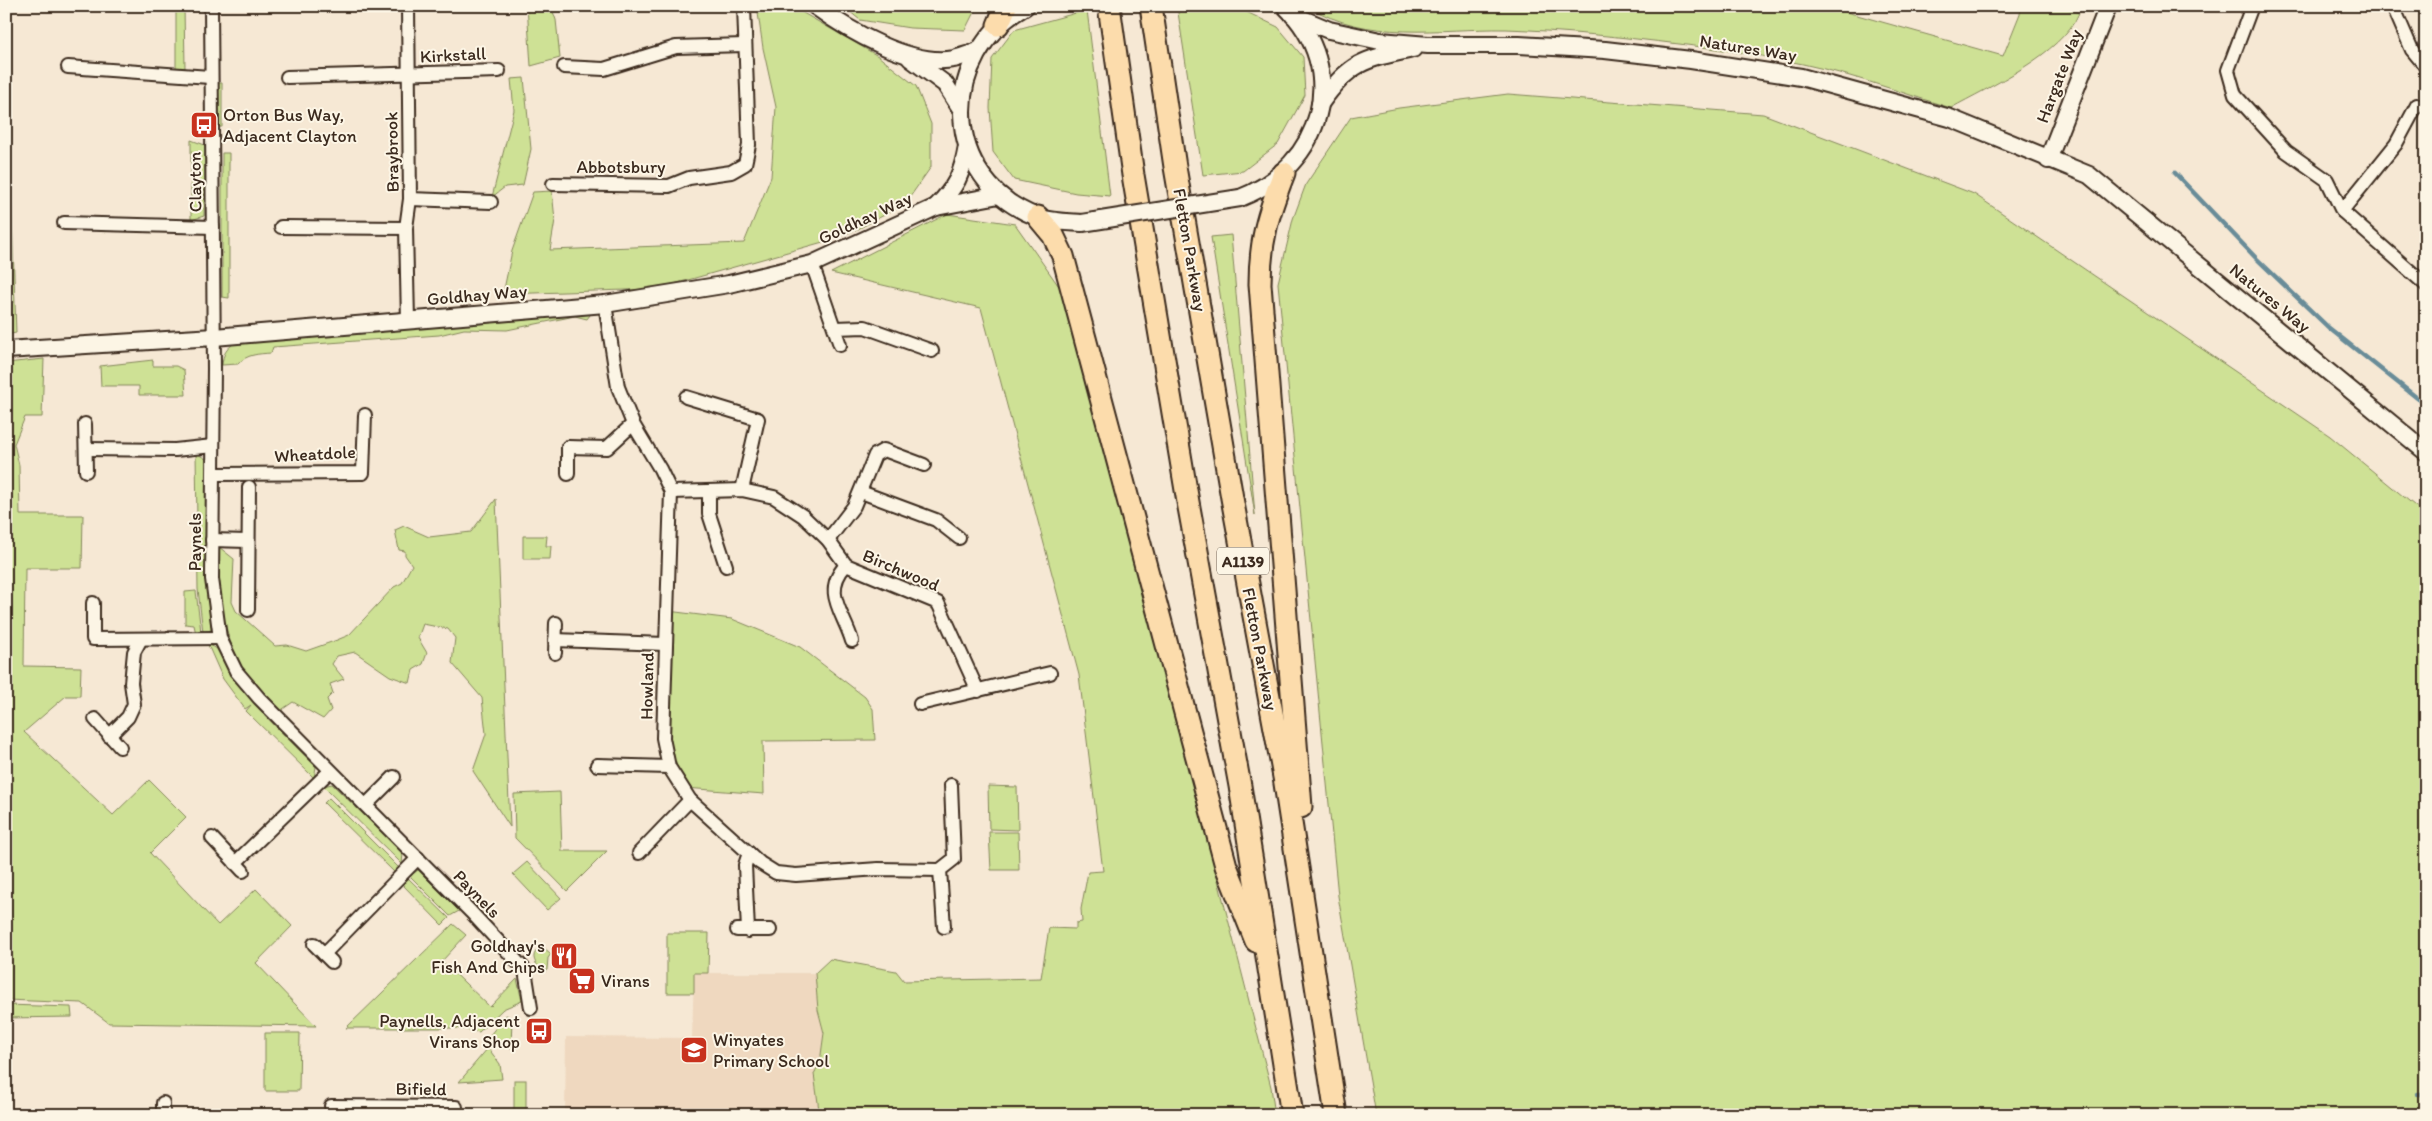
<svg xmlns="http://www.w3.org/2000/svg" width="2432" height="1121" font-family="Itim,sans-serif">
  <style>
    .built { fill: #efd8bf }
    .green { fill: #cee195; stroke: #84865a }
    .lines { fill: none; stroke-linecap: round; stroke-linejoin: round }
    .stream { stroke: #698c98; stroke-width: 4.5 }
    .minor-casing { stroke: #3b2a1e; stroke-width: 16 }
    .tertiary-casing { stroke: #3b2a1e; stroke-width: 20 }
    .trunk-casing { stroke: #3b2a1e; stroke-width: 25 }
    .minor { stroke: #fcf5e5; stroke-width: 12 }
    .tertiary { stroke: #fcf5e5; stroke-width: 16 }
    .trunk { stroke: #fcdcac; stroke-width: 21 }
    .tertiary-bridge-casing { stroke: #3b2a1e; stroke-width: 20; stroke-linecap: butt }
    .tertiary-bridge { stroke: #fcf5e5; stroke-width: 16 }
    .labels { text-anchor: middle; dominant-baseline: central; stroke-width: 4; stroke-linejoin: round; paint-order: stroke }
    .shield { fill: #fcf5e5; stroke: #75675a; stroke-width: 1 }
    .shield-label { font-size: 16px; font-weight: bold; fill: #3b2a1e }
    .street-label { font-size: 18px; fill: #3b2a1e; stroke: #fcf5e5 }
    .poi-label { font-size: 18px; fill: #3b2a1e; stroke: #fcf5e5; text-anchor: start }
  </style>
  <rect width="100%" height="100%" fill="#f6e8d4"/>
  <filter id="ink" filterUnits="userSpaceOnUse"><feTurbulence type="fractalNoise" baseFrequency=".02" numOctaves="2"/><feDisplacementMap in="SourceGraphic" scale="10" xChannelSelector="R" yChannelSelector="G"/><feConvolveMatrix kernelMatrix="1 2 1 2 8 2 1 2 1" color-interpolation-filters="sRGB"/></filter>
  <g filter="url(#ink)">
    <path class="built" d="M 694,973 L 815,973 L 818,1010 L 824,1033 L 820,1062 L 814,1074 L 819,1110 L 815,1115 L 565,1115 L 566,1037 L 692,1038 Z"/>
    <g class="green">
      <path d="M 176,6 L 184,6 L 185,68 L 176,68 Z"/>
      <path d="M 527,6 L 551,6 L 556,20 L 560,58 L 531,66 Z"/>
      <path d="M 757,6 L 791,6 L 878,56 L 916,86 L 931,124 L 931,167 L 905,204 L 858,229 L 823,242 L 656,289 L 503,294 L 512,251 L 533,192 L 552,191 L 555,220 L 550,250 L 744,243 L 771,177 L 776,107 L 763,48 Z"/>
      <path d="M 843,6 L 977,6 L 965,30 L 910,28 L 860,20 Z"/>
      <path d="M 1177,6 L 1234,6 L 1278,27 L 1303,57 L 1305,95 L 1278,144 L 1243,171 L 1203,175 Z"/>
      <path d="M 1307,6 L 1825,6 L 2003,56 L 2023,6 L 2062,6 L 2079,13 C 2062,54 1989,87 1951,108 C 1915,97 1879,84 1843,74 C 1790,59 1733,51 1679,44 C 1622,37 1564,31 1506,29 C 1439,28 1368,43 1307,6 Z"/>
      <path d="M 1087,10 L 1110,196 L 1076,193 L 1014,180 L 993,152 L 990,108 L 992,59 L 1014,30 Z"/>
      <path d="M 524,78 L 531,149 L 523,185 L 505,187 L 492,197 L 514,110 L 511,79 Z"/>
      <path d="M 218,83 L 222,83 L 222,127 L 219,127 Z"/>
      <path d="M 1508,94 L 1763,114 L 1974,194 L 2330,436 L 2426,515 L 2426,1115 L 1376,1115 L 1338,896 L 1278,283 L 1293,219 L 1306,184 L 1351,117 L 1399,108 Z"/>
      <path d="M 191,140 L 205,145 L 204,216 L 191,220 Z"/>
      <path d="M 222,153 L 229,153 L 229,298 L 222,297 Z"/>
      <path d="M 6,157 L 10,157 L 16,333 L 6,335 Z"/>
      <path d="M 947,214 L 1015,224 L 1070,302 L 1271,1087 L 1275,1115 L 815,1115 L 819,1110 L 814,1074 L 820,1062 L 824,1033 L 818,1010 L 815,973 L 830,959 L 896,971 L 904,981 L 1041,978 L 1049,928 L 1076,929 L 1076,923 L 1082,922 L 1081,909 L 1088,872 L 1103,871 L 1079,675 L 981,308 L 831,273 Z"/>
      <path d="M 1231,235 L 1255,515 L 1211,237 Z"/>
      <path d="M 582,311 L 590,315 L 587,319 L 575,316 L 507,330 L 464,329 L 439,335 L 273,347 L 271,353 C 258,354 247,354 238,364 L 222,365 C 223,353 227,348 236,342 L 410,329 Z"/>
      <path d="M 44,359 L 42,417 L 25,417 L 14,444 L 19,465 L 20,515 L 83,515 L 82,568 L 25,568 L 24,666 L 81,667 L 80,696 L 66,696 L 24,732 L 113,815 L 149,780 L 186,817 L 150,853 L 218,925 L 256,889 L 292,926 L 256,963 L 316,1026 L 109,1023 L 82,1003 L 6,1000 L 6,363 Z"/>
      <path d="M 153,360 L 153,366 L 176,366 L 184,370 L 186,395 L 139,395 L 139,386 L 101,386 L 100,366 Z"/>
      <path d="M 196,453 L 206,459 L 208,589 L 211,630 L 203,632 L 198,589 Z"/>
      <path d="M 496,499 L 510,827 L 473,771 L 486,734 L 482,698 L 452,663 L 455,638 L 448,629 L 423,624 L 418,638 L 427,653 L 423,664 L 413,670 L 410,683 L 390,676 L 355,652 L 337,656 L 332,664 L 344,679 L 330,684 L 333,693 L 327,699 L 331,710 L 323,719 L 293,702 L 280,711 C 271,702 261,693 253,683 C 221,642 219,596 219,547 L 234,559 L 232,602 L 236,611 L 275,646 L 287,645 L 306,651 L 337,640 L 349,635 L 394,587 L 402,583 L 412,565 L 405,555 L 405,551 L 399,550 L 395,530 L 404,526 L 429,537 L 471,532 Z"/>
      <path d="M 523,536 L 547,536 L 546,546 L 551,546 L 550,559 L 523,559 Z"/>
      <path d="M 196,591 L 201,632 L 196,634 L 194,625 L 185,624 L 185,592 Z"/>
      <path d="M 668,611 L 732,619 L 800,647 L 865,697 L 873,709 L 875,740 L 763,741 L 764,794 L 685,788 L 671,767 L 665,737 Z"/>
      <path d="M 208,645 C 224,648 227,667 236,679 C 258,712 289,739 316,767 L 314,778 L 246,711 L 251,705 L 245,709 L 223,679 Z"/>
      <path d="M 332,784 L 403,853 L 402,864 L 323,786 Z"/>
      <path d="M 988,786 L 1017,787 L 1018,830 L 989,829 Z"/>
      <path d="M 560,792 L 562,851 L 607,851 L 567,891 L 515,838 L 514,794 Z"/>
      <path d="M 329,798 L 399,868 L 395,873 L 324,803 Z"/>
      <path d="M 989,832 L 1018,832 L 1019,870 L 991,870 Z"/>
      <path d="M 527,862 L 561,898 L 547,910 L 513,874 Z"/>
      <path d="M 418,870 L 459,911 L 450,916 L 410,876 Z"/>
      <path d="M 408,878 L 449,918 L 442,925 L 402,884 Z"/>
      <path d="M 453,924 L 466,935 L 442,961 L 490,1007 L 517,979 L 522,1001 L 503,1009 L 479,1032 L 456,1028 L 346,1028 Z"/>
      <path d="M 667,933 L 709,933 L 708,973 L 694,973 L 694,993 L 667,993 Z"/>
      <path d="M 542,946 L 551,954 L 548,958 L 547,970 L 543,973 C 535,962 528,956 542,946 Z"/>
      <path d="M 6,1005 L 71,1007 L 72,1017 L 6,1018 Z"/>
      <path d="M 506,1015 L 512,1018 L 511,1048 L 496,1043 L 490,1035 Z"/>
      <path d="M 265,1033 L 300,1033 L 299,1091 L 265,1091 Z"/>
      <path d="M 488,1048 L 500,1064 L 502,1079 L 459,1082 Z"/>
      <rect x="514" y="1080" width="12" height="35"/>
    </g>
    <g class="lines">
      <g class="stream">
        <path d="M 2175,173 L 2256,258 L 2329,328 L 2426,405"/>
        <path d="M 2418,1094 L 2426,1094"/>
      </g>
      <g class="minor-casing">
        <g id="minor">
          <path d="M 211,6 L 214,368 L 212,579 L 220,638 L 236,671 L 259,698 L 471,912 L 525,970 L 531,1008"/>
          <path d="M 408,6 L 410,199 L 406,228 L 408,321"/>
          <path d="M 2252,6 L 2228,70 L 2235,95 L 2286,151 L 2327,180 L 2342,211 L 2426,285"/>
          <path d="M 2393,6 L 2412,50 L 2426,67"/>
          <path d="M 68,67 L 210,77"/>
          <path d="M 564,67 L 604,69 L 676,47 L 744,45"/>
          <path d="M 287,77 L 499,71"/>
          <path d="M 553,184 L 669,186 L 689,178 L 731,172 L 745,164 L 749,145 L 744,6"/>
          <path d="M 410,199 L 491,202"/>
          <path d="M 2342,211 L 2396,144 L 2417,105"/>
          <path d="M 64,223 L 213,227"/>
          <path d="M 281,227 L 406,228"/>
          <path d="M 812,264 L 840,345"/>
          <path d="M 605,304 L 618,387 L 633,424 L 660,469 L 671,492 L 663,738 L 669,767 L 690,800 L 760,863 L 776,873 L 796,875 L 878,869 L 940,870"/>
          <path d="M 835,328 L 865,327 L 932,351"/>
          <path d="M 686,397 L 758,419 L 742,490"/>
          <path d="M 85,424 L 86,471"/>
          <path d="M 86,449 L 175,450 L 213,446"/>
          <path d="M 213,474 L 363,473 L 365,415"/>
          <path d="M 568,474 L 568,447 L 607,448 L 633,424"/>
          <path d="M 709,491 L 709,514 L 726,566"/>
          <path d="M 671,492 L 742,490 L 774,497 L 803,516 L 828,540 L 846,565 L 938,603 L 978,691"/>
          <path d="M 861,492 L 936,520 L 959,538"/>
          <path d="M 212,540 L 247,541"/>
          <path d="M 828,540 L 854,506 L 875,455 L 884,450 L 924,465"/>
          <path d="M 846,565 C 821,592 844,613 852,641"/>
          <path d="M 93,603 L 93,639 L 220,638"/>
          <path d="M 248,610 L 249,487"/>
          <path d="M 555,640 L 665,644"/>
          <path d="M 555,653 L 556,623"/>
          <path d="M 920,704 L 1050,673"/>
          <path d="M 95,719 L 120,747"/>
          <path d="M 109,736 L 128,717 L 134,704 L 131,683 L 134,652 L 141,639"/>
          <path d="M 597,765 L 669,767"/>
          <path d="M 366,805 L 394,777"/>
          <path d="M 212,838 L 243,871"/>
          <path d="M 639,853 L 690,800"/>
          <path d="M 235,863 L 330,771"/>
          <path d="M 944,927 L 940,870 L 954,859 L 951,785"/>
          <path d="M 737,930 L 770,930"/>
          <path d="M 748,931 L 745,865 L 749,853"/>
          <path d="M 314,944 L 332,962"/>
          <path d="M 324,954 L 418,858"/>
          <path d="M 331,1106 L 456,1107"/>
          <path d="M 163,1115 L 163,1103"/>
        </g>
      </g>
      <g class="tertiary-casing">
        <g id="tertiary">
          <path d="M 815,6 C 849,31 911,67 954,59 C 961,57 969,54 976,52"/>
          <path d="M 1026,6 C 938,55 940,180 1037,217 C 1051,222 1067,222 1082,223"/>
          <path d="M 1293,15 L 1329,30 L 1380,41 L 1428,45 L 1519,45 L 1605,50 L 1691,60 L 1801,77 L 1950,118 L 2089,175 L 2426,452"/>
          <path d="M 910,58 L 945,84 L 961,109"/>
          <path d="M 1320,104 C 1350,61 1365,59 1413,49"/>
          <path d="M 2048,160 L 2108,6"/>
          <path d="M 1240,198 C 1322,166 1351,70 1285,6"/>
          <path d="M 936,207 C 956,187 962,175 967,146"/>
          <path d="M 6,350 L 214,337 L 605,304 L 729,284 L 812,264 L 936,207 L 999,195"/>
        </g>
      </g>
      <g class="trunk-casing">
        <g id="trunk">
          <path d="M 1109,6 L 1133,175 L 1188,502 L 1240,786 L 1292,1115"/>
          <path d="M 1151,6 L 1175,167 L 1232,498 L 1284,777 L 1336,1115"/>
          <path d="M 998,25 L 1006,6"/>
          <path d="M 1284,173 C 1268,214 1260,240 1260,284 L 1301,807"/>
          <path d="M 1038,217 L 1053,235 L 1063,256 L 1226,866 L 1256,941"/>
        </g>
      </g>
      <use href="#minor" class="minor"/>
      <use href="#tertiary" class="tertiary"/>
      <use href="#trunk" class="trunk"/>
      <g class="tertiary-bridge-casing">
        <path id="tertiary-bridge" d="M 1082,223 L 1240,198"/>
      </g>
      <use href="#tertiary-bridge" class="tertiary-bridge"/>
    </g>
  </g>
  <defs>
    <g id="bus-square" transform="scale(1.4375)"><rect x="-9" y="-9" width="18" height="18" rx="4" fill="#c8321e" stroke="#fcf5e5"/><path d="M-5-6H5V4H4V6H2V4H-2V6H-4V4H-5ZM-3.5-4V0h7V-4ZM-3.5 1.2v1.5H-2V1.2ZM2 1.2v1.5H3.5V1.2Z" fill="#fff"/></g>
    <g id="restaurant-square" transform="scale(1.4375)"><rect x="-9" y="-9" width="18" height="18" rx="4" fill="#c8321e" stroke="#fcf5e5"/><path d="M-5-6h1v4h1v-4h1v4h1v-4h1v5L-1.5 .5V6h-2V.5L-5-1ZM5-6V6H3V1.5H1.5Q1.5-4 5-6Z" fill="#fff"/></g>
    <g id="supermarket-square" transform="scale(1.4375)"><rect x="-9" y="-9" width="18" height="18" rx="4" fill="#c8321e" stroke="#fcf5e5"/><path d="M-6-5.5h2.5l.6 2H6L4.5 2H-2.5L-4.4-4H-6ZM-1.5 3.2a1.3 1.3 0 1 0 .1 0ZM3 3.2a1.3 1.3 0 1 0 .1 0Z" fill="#fff"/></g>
    <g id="school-square" transform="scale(1.4375)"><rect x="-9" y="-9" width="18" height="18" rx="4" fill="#c8321e" stroke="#fcf5e5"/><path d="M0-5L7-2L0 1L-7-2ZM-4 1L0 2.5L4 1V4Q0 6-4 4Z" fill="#fff"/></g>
  </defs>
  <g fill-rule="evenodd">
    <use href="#bus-square" x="204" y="125"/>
    <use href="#restaurant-square" x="564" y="956"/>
    <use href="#supermarket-square" x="582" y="981"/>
    <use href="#bus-square" x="539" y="1031"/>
    <use href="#school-square" x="694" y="1050"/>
  </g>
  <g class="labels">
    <rect class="shield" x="1217" y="547.5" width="52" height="27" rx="4"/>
    <g class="shield-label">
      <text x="1243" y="561">A1139</text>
    </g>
    <g class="street-label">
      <text transform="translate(1748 48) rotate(9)">Natures Way</text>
      <text transform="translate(453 55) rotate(-3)">Kirkstall</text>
      <text transform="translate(2059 76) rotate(-69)">Hargate Way</text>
      <text transform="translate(392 152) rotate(-91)">Braybrook</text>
      <text x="621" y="167">Abbotsbury</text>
      <text transform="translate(195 182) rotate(-91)">Clayton</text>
      <text transform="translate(865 218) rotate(-25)">Goldhay Way</text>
      <text transform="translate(1190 250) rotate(80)">Fletton Parkway</text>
      <text transform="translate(477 295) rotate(-5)">Goldhay Way</text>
      <text transform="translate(2270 298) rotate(39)">Natures Way</text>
      <text transform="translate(315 454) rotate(-3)">Wheatdole</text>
      <text transform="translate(195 542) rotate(-90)">Paynels</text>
      <text transform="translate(901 570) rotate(23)">Birchwood</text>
      <text transform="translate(1260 649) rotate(79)">Fletton Parkway</text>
      <text transform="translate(647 686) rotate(-89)">Howland</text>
      <text transform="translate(477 894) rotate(46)">Paynels</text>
      <text transform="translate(421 1089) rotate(1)">Bifield</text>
    </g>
    <g class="poi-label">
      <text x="223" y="115">Orton Bus Way,<tspan x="223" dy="21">Adjacent Clayton</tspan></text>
      <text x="545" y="946" text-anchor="end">Goldhay's<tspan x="545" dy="21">Fish And Chips</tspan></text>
      <text x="601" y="981">Virans</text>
      <text x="520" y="1021" text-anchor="end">Paynells, Adjacent<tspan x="520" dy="21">Virans Shop</tspan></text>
      <text x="713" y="1040">Winyates<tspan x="713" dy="21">Primary School</tspan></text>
    </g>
  </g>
  <rect width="2432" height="1121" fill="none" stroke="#fcf5e5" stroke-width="25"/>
  <rect x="12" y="12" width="2407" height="1096" fill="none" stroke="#3b2a1e" stroke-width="2" filter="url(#ink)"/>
</svg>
